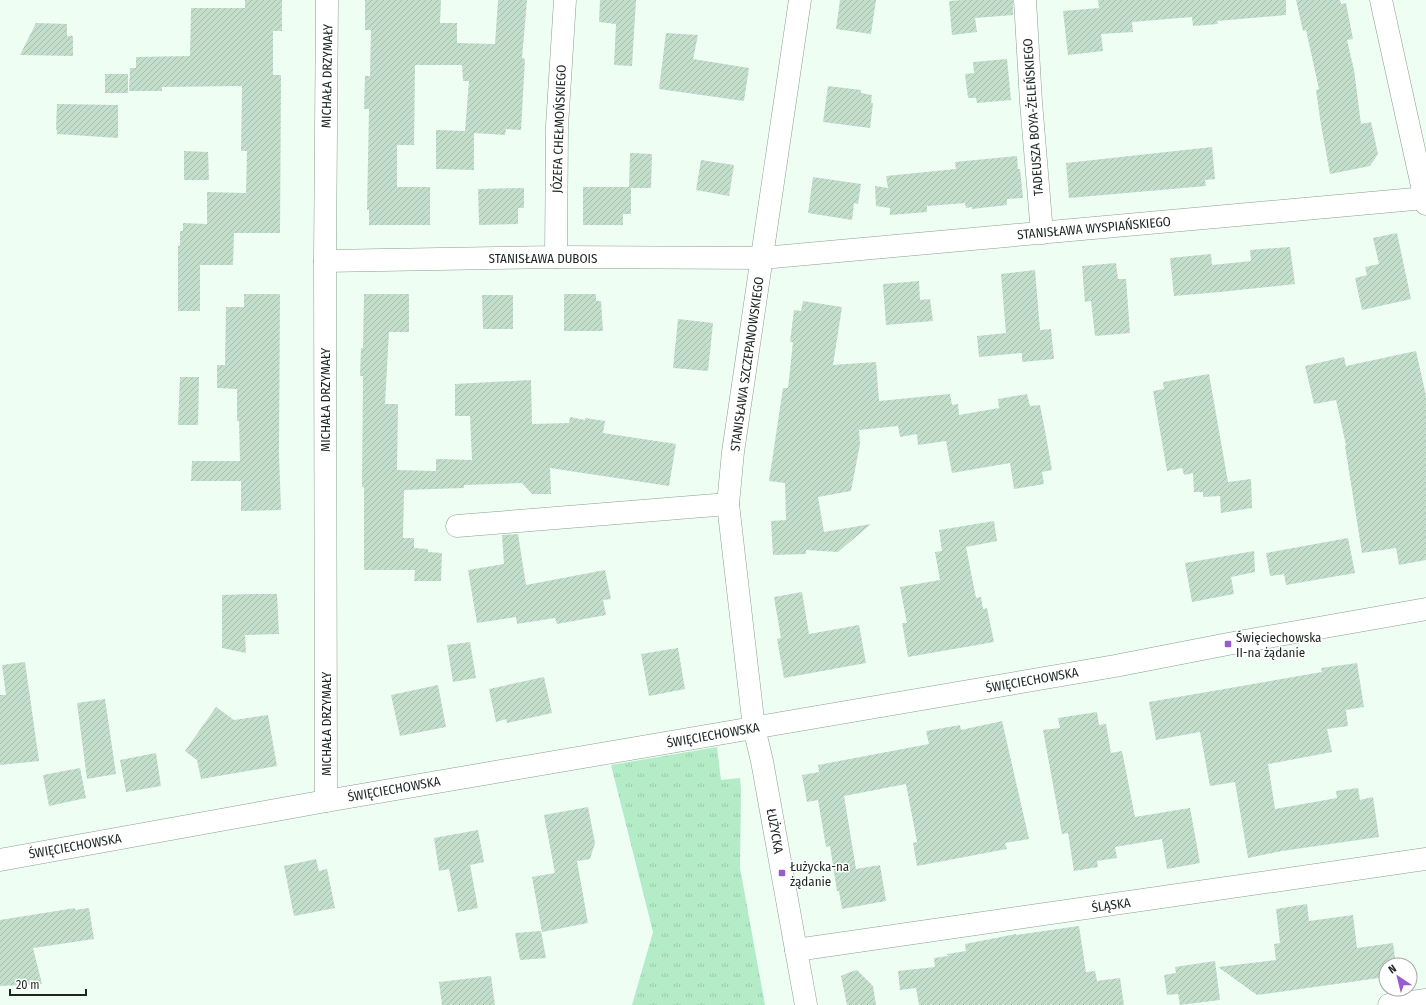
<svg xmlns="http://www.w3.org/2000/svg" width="1426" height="1005" font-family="'Fira Sans Condensed',sans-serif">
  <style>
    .grass { fill: url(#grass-tufts) }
    .building { fill: url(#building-hatch) }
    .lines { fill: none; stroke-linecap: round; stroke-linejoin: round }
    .minor-casing { stroke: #87a08f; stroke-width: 23 }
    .tertiary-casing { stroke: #87a08f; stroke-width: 23 }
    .minor { stroke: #fff; stroke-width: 22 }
    .tertiary { stroke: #fff; stroke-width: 22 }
    .poi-dot { fill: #985bd2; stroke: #fff; stroke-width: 1.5 }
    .labels { text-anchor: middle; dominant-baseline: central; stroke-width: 3; stroke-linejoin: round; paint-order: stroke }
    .street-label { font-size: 13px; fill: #1c2620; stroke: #fff }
    .poi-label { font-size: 13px; fill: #1c2620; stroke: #fff; text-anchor: start }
  </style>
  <defs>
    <pattern id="grass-tufts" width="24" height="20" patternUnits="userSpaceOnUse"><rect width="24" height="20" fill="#b3ecc6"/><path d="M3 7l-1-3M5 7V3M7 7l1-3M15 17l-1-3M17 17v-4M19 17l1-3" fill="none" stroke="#99caaa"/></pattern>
    <pattern id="building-hatch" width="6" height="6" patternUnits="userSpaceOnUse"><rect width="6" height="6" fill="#c3decb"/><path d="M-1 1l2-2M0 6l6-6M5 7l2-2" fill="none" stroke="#a7beae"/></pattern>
  </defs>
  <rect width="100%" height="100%" fill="#eefef3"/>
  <path class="grass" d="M 717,747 L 721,780 L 740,778 L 741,790 L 740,868 L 765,1005 L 632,1005 L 653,932 L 611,765 Z"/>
  <g class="building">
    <path d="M 245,0 L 282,0 L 282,31 L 273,31 L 273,75 L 281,75 L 280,233 L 234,233 L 233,265 L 200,265 L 200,311 L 178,311 L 178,246 L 180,246 L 180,231 L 183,231 L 183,223 L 207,224 L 207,192 L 246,193 L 247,151 L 241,151 L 242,86 L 162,87 L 162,91 L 129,91 L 130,68 L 136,68 L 136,57 L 190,56 L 191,8 L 245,8 Z"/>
    <path d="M 365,0 L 441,0 L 440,23 L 457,23 L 457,43 L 495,44 L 498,0 L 527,0 L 522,58 L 525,59 L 521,130 L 506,129 L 505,135 L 474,133 L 474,170 L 436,169 L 436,130 L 465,131 L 469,81 L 463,81 L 462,65 L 415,65 L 414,145 L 397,145 L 397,187 L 430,187 L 430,225 L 369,225 L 369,210 L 367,210 L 369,109 L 364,109 L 365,76 L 370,76 L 371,30 L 365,30 Z"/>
    <path d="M 600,0 L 636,0 L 632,66 L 614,65 L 616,24 L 599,22 Z"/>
    <path d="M 840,0 L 876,0 L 871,34 L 836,29 Z"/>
    <path d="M 963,0 L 1013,0 L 1013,15 L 975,18 L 977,32 L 952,35 L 949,1 Z"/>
    <path d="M 1098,0 L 1286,0 L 1286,15 L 1217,21 L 1218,24 L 1193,26 L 1192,17 L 1132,22 L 1133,32 L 1101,34 L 1103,51 L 1068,55 L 1063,11 L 1099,8 Z"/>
    <path d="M 1296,0 L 1340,0 L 1341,4 L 1346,3 L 1353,39 L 1347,40 L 1354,70 L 1361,124 L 1371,122 L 1378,154 L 1370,166 L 1330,174 L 1321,125 L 1316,90 L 1319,89 L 1306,30 L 1303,31 Z"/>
    <path d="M 36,23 L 67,24 L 67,36 L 73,36 L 73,56 L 20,55 Z"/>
    <path d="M 666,33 L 698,35 L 693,59 L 749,68 L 744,101 L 659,89 Z"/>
    <path d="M 1007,59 L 1011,100 L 977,103 L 976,98 L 968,98 L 965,74 L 974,73 L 973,62 Z"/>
    <rect x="105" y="74" width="23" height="19"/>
    <path d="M 828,86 L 861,90 L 861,93 L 872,95 L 871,103 L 873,103 L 870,128 L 823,122 Z"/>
    <path d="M 57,104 L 118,105 L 118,138 L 57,134 L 57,130 L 56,129 Z"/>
    <path d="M 1212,147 L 1215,179 L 1205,180 L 1206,186 L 1069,198 L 1066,163 Z"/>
    <path d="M 184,151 L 208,152 L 209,180 L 184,180 Z"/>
    <path d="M 630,153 L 652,154 L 651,188 L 631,188 L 631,214 L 623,214 L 623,225 L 583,225 L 583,187 L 629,187 Z"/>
    <path d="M 1017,156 L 1018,169 L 1020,169 L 1023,198 L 1007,199 L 1007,205 L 972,209 L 972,207 L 966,208 L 965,203 L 927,206 L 927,212 L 890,215 L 890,208 L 876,206 L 875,186 L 888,188 L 886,176 L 956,169 L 955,162 Z"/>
    <path d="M 701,160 L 734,165 L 729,196 L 696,190 Z"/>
    <path d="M 813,177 L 861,184 L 858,204 L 854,203 L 852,220 L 808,213 Z"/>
    <path d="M 524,188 L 524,208 L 518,208 L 518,224 L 479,225 L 478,189 Z"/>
    <path d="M 1397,233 L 1411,299 L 1362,310 L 1355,278 L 1367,275 L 1365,267 L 1379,264 L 1373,238 Z"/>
    <path d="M 1290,247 L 1295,284 L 1220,292 L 1174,296 L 1170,258 L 1211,254 L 1212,265 L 1251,261 L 1250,250 Z"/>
    <path d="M 1116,263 L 1118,279 L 1126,279 L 1130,333 L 1095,336 L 1091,301 L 1085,302 L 1082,266 Z"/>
    <path d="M 1035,270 L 1040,330 L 1051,329 L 1054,359 L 1022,362 L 1022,353 L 979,357 L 977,336 L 1006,333 L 1001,274 Z"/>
    <path d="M 919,281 L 920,300 L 930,299 L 933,321 L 886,325 L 883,284 Z"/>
    <path d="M 244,294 L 280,294 L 279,454 L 281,510 L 241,511 L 241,481 L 191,481 L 192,461 L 240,461 L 239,421 L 237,421 L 237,389 L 217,388 L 217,365 L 225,365 L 226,307 L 244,307 Z"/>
    <path d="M 364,294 L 409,294 L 409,332 L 389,332 L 385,404 L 398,404 L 397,470 L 436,471 L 436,459 L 472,460 L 470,416 L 455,416 L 455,384 L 531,380 L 532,424 L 569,423 L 570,417 L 585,420 L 585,418 L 605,421 L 603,433 L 676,444 L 669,486 L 550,468 L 551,494 L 532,494 L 522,483 L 464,485 L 464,488 L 404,490 L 403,538 L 414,538 L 414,548 L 428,549 L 428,552 L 442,553 L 441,581 L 414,581 L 415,570 L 364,570 L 364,487 L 362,487 L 363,376 L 360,376 L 361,348 L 363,348 Z"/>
    <path d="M 564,294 L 596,294 L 596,301 L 601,301 L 603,331 L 564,331 Z"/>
    <path d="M 482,295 L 513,295 L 513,329 L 483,329 Z"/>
    <path d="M 803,301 L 842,307 L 833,365 L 876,362 L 879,401 L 950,394 L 952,405 L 958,404 L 959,415 L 999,408 L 998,399 L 1027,394 L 1030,406 L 1040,405 L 1046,436 L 1052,470 L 1042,472 L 1044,484 L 1014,489 L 1010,463 L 952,473 L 946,441 L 918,445 L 917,434 L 900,437 L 898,426 L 859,430 L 860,444 L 851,491 L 818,497 L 824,532 L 871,524 L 838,552 L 806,550 L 806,554 L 773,555 L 771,521 L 786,520 L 785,483 L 769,481 L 783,388 L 788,388 L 793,342 L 790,342 L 794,310 L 801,311 Z"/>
    <path d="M 678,319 L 713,323 L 708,371 L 673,368 Z"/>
    <path d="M 1416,351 L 1426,396 L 1426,560 L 1399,565 L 1396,548 L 1362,553 L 1345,446 L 1346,445 L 1336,400 L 1314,404 L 1305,366 L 1344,357 L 1346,366 Z"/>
    <path d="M 1209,374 L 1228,482 L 1251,479 L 1252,508 L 1221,513 L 1220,496 L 1203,497 L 1203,492 L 1194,492 L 1193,473 L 1184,475 L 1182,468 L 1167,471 L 1153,391 L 1164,389 L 1163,382 Z"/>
    <path d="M 180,377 L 199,377 L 198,425 L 178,425 Z"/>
    <path d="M 994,521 L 997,541 L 966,547 L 976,598 L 981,597 L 983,609 L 987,608 L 994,642 L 908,657 L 902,623 L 907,623 L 900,587 L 940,580 L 935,552 L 942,551 L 939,530 Z"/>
    <path d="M 518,534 L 526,585 L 605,570 L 611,599 L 603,600 L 606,615 L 557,624 L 555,618 L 517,624 L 516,617 L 477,623 L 468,570 L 504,564 L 502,535 Z"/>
    <path d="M 1348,538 L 1355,573 L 1286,585 L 1284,574 L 1270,576 L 1266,553 Z"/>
    <path d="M 1254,551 L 1255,572 L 1231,577 L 1234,594 L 1192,602 L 1185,563 Z"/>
    <path d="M 802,592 L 809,634 L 859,625 L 866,663 L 784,678 L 777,639 L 781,638 L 774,597 Z"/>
    <path d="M 253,594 L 277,594 L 279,634 L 245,635 L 246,653 L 222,648 L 222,595 Z"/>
    <path d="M 470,642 L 476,678 L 453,682 L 447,645 Z"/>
    <path d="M 678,648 L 685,689 L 649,696 L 641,654 Z"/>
    <path d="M 25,662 L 39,761 L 0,765 L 0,695 L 6,695 L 2,665 Z"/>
    <path d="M 1357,663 L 1364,707 L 1346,710 L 1348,726 L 1327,729 L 1332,752 L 1268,764 L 1275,809 L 1337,798 L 1336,791 L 1358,788 L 1360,800 L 1373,797 L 1379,837 L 1282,851 L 1248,858 L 1235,782 L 1210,786 L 1200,732 L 1156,740 L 1149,702 L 1322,672 L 1321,668 Z"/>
    <path d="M 544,677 L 552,713 L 507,723 L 506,719 L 496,722 L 489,689 Z"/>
    <path d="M 438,685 L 446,727 L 400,736 L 391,695 Z"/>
    <path d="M 105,699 L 116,774 L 87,779 L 77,703 Z"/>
    <path d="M 216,707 L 234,720 L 268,715 L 277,766 L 201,779 L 197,760 L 185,751 Z"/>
    <path d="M 1097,712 L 1099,725 L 1106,724 L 1111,753 L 1122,751 L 1135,817 L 1190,808 L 1200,863 L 1167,869 L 1162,839 L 1115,847 L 1117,858 L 1097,861 L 1098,867 L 1074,871 L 1068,833 L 1062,834 L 1043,730 L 1060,728 L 1058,718 Z"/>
    <path d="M 1002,721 L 1029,839 L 1005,843 L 1007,849 L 917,866 L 913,843 L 917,842 L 906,784 L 844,796 L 856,869 L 880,865 L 886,901 L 842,909 L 839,891 L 837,891 L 830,846 L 826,847 L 818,800 L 807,802 L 802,775 L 819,772 L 818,765 L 929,744 L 926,731 L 960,725 L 961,730 Z"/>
    <path d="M 156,753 L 161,786 L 126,792 L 120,760 Z"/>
    <path d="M 80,768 L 86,798 L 49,806 L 43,775 Z"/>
    <path d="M 588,807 L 595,843 L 590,859 L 577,861 L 588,923 L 542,932 L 532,877 L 555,873 L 544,815 Z"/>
    <path d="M 478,830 L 484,862 L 470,865 L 478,908 L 458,912 L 449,869 L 439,871 L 434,838 Z"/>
    <path d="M 316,859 L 319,871 L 327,869 L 335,908 L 294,916 L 284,866 Z"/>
    <path d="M 1307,904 L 1309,921 L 1353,915 L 1357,948 L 1393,943 L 1396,965 L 1386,965 L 1386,977 L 1257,995 L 1218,967 L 1276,960 L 1274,944 L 1280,943 L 1276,909 Z"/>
    <path d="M 75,908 L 75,910 L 89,908 L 94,939 L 33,948 L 42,984 L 0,986 L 0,920 Z"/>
    <path d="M 1079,926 L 1086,972 L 1095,971 L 1097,981 L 1120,978 L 1124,1005 L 919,1005 L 916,988 L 900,990 L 898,971 L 935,967 L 934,958 L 948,956 L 947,954 L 966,951 L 965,944 L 1016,934 L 1016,935 Z"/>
    <path d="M 541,931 L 546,958 L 520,960 L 515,933 Z"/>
    <path d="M 1215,961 L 1220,1000 L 1180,1005 L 1178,994 L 1167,995 L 1164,975 L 1176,973 L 1175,967 Z"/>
    <path d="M 857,970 L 873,986 L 876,1005 L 847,1005 L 841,976 L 850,972 Z"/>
    <path d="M 491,976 L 495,1005 L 442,1005 L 439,982 Z"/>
  </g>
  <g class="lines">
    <g class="minor-casing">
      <g id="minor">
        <path d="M 800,0 L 733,452 L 728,504 L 754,728 L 762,761 L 806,1005"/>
        <path d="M 1025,0 L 1031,102 L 1042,233"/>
        <path d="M 1381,0 L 1426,204"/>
        <path d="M 556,257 L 557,126 L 565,0"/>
        <path d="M 325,261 L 556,257 L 762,258 L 1426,198"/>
        <path d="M 457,526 L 728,504"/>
        <path d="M 326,801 L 325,261 L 327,0"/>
        <path d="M 796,950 L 1426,859"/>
        <path d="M 1389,1005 L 1426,1000"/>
      </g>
    </g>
    <g class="tertiary-casing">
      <path id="tertiary" d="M 0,860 L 326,801 L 1115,666 L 1228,644 L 1426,609"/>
    </g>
    <use href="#minor" class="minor"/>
    <use href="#tertiary" class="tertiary"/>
  </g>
  <g class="poi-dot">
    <rect x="1224" y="640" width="8" height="8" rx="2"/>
    <rect x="778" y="869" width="8" height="8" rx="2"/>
  </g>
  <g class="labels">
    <g class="street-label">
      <text transform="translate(327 76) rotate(-89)">MICHAŁA DRZYMAŁY</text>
      <text transform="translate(1033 117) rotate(-94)">TADEUSZA BOYA-ŻELEŃSKIEGO</text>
      <text transform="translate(559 129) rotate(-88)">JÓZEFA CHEŁMOŃSKIEGO</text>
      <text transform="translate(1094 228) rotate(-5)">STANISŁAWA WYSPIAŃSKIEGO</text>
      <text x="543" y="258">STANISŁAWA DUBOIS</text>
      <text transform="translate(747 364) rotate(-82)">STANISŁAWA SZCZEPANOWSKIEGO</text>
      <text transform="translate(325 400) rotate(-90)">MICHAŁA DRZYMAŁY</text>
      <text transform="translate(1032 680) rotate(-10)">ŚWIĘCIECHOWSKA</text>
      <text transform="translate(326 724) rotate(-90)">MICHAŁA DRZYMAŁY</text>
      <text transform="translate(713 735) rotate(-10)">ŚWIĘCIECHOWSKA</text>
      <text transform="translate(394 789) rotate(-10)">ŚWIĘCIECHOWSKA</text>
      <text transform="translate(775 831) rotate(80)">ŁUŻYCKA</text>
      <text transform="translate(75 846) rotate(-10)">ŚWIĘCIECHOWSKA</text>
      <text transform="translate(1111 905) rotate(-8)">ŚLĄSKA</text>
    </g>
    <g class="poi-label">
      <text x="1236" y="637">Święciechowska<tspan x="1236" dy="15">II-na żądanie</tspan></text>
      <text x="790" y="866">Łużycka-na<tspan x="790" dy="15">żądanie</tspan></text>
    </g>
  </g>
  <g transform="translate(1398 977) rotate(325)"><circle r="19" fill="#ffffff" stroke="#a4a8a6"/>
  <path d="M0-3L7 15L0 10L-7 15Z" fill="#985bd2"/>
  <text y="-6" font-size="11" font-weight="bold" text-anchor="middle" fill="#1c2620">N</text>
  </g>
  <path d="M10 989v6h76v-6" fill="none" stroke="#1c2620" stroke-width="2"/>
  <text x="16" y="989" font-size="12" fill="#1c2620" stroke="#ffffff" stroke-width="3" paint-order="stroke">20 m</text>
</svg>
